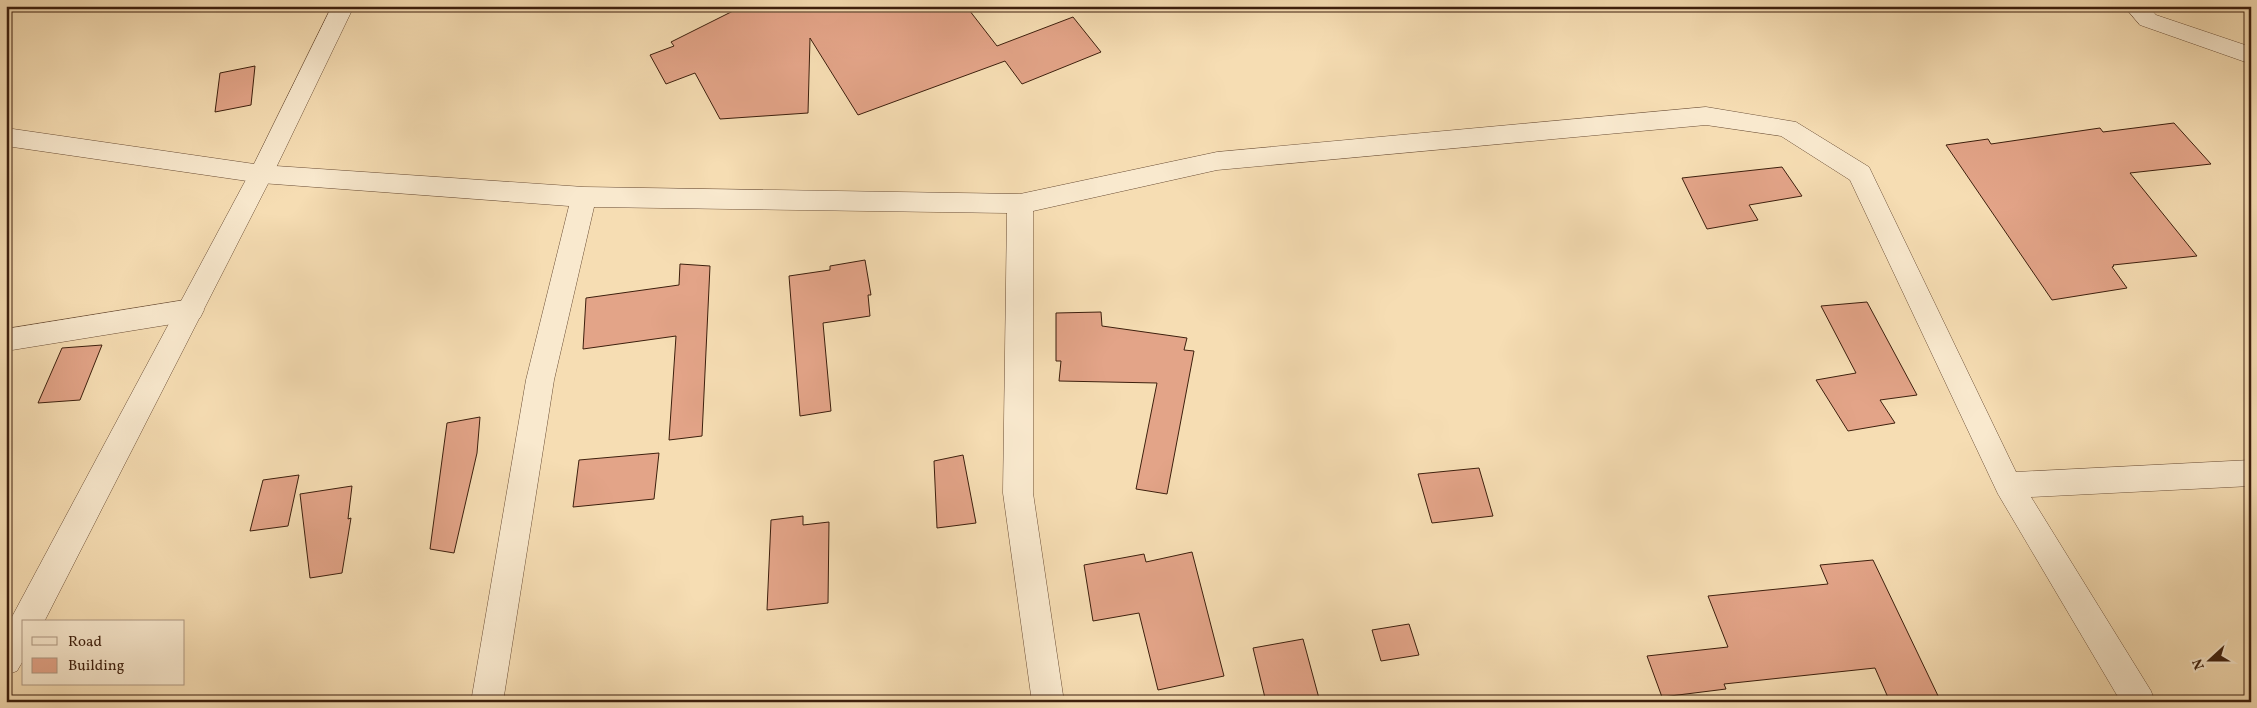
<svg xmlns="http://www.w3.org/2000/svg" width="2257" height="708" font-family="Vollkorn,serif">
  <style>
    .building { fill: #e3a488; stroke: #3d1f0d }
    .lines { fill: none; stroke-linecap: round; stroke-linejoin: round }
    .minor-casing { stroke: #6b4e36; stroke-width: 1 }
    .tertiary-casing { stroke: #6b4e36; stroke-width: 1 }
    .minor { fill: #f9e9ce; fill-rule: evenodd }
    .tertiary { fill: #f9e9ce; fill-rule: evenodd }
  </style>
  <rect width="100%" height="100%" fill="#f6ddb3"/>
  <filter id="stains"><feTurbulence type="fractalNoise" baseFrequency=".004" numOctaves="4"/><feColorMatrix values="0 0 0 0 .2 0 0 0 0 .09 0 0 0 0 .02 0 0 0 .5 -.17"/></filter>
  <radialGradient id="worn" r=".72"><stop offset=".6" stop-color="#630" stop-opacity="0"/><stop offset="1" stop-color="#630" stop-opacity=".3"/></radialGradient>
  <g class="building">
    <path d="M 743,6 L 966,6 L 997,46 L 1073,17 L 1101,52 L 1022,84 L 1005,61 L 858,115 L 810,38 L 808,113 L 720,119 L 695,73 L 666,84 L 650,55 L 674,46 L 671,42 Z"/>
    <path d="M 255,66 L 251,105 L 215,112 L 220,73 Z"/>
    <path d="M 2174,123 L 2211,164 L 2130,173 L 2197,256 L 2113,265 L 2114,266 L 2112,267 L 2127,288 L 2052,300 L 1946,145 L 1988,139 L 1991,144 L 2100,128 L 2103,132 Z"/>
    <path d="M 1782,167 L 1802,196 L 1749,205 L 1758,220 L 1707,229 L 1682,178 Z"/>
    <path d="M 865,260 L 871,295 L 868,295 L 870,316 L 823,323 L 831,411 L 800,416 L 789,276 L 830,270 L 830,266 Z"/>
    <path d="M 680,264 L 710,266 L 702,436 L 669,440 L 676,336 L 583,349 L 586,298 L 679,285 Z"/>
    <path d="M 1867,302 L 1917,395 L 1880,400 L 1895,423 L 1848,431 L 1816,380 L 1856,373 L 1821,306 Z"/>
    <path d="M 1101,312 L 1102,326 L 1187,338 L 1184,350 L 1194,351 L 1167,494 L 1136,489 L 1157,383 L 1059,381 L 1061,361 L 1056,361 L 1056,313 Z"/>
    <path d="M 102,345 L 80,400 L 38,403 L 62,348 Z"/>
    <path d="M 480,417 L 477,453 L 454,553 L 430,549 L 447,423 Z"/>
    <path d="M 659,453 L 654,499 L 573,507 L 579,460 Z"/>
    <path d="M 963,455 L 976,523 L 937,528 L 934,461 Z"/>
    <path d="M 1479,468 L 1493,516 L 1432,523 L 1418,474 Z"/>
    <path d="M 299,475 L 288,526 L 250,531 L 263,480 Z"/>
    <path d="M 352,486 L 348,519 L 351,518 L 342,573 L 310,578 L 300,494 Z"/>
    <path d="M 803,516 L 803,525 L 829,522 L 828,603 L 767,610 L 771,520 Z"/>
    <path d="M 1192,552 L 1224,676 L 1158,690 L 1139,613 L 1093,621 L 1084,565 L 1144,554 L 1146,562 Z"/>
    <path d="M 1873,560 L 1941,702 L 1890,702 L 1875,668 L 1724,684 L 1726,689 L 1662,697 L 1647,656 L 1728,647 L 1708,596 L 1828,584 L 1820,565 Z"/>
    <path d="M 1409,624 L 1419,655 L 1381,661 L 1372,630 Z"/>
    <path d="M 1303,639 L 1320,702 L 1266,702 L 1253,648 Z"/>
  </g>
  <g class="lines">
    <g class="minor-casing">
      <g id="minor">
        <path d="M 2124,6 L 2148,6 L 2156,15 L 2251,47 L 2251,64 L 2140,25 Z"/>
        <path d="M 1706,107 L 1796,122 L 1869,167 L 2016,472 L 2251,460 L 2251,486 L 2031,497 L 2151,691 L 2155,702 L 2121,702 L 1998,494 L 1850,180 L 1781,136 L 1706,125 L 1217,170 L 1033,211 L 1033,493 L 1064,702 L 1032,702 L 1003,493 L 1007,213 L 594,207 L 554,380 L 503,702 L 471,702 L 526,380 L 569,206 L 261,183 L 6,146 L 6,128 L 261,165 L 584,187 L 1020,194 L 1217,152 Z"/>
        <path d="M 191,299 L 200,302 L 204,310 L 200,318 L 191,321 L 6,351 L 6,329 Z"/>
      </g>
    </g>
    <g class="tertiary-casing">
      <path id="tertiary" d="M 332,6 L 354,6 L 273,174 L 44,622 L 24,622 L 24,659 L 17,671 L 6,675 L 6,628 L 249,174 Z"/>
    </g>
    <use href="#minor" class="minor"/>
    <use href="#tertiary" class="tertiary"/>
  </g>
  <rect width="2257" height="708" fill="none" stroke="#f6ddb3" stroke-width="25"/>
  <rect x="8" y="8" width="2242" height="693" fill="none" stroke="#3d1f0d" stroke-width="2.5"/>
  <rect x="12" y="12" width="2232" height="683" fill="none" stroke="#3d1f0d"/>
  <rect x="22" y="620" width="162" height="65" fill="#f9e9ce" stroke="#ae9881"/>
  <rect x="32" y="637" width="25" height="8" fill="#f9e9ce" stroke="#ae9881"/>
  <text x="68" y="646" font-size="15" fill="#3d1f0d">Road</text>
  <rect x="32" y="658" width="25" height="15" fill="#e3a488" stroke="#ae9881"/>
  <text x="68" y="670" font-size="15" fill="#3d1f0d">Building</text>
  <g transform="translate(2210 660) rotate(249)" stroke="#f9e9ce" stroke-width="4" paint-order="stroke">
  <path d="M0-4L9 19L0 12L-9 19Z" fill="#3d1f0d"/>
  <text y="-8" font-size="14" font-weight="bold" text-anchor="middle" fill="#3d1f0d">N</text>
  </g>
  <rect width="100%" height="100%" filter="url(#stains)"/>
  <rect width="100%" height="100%" fill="url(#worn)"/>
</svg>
